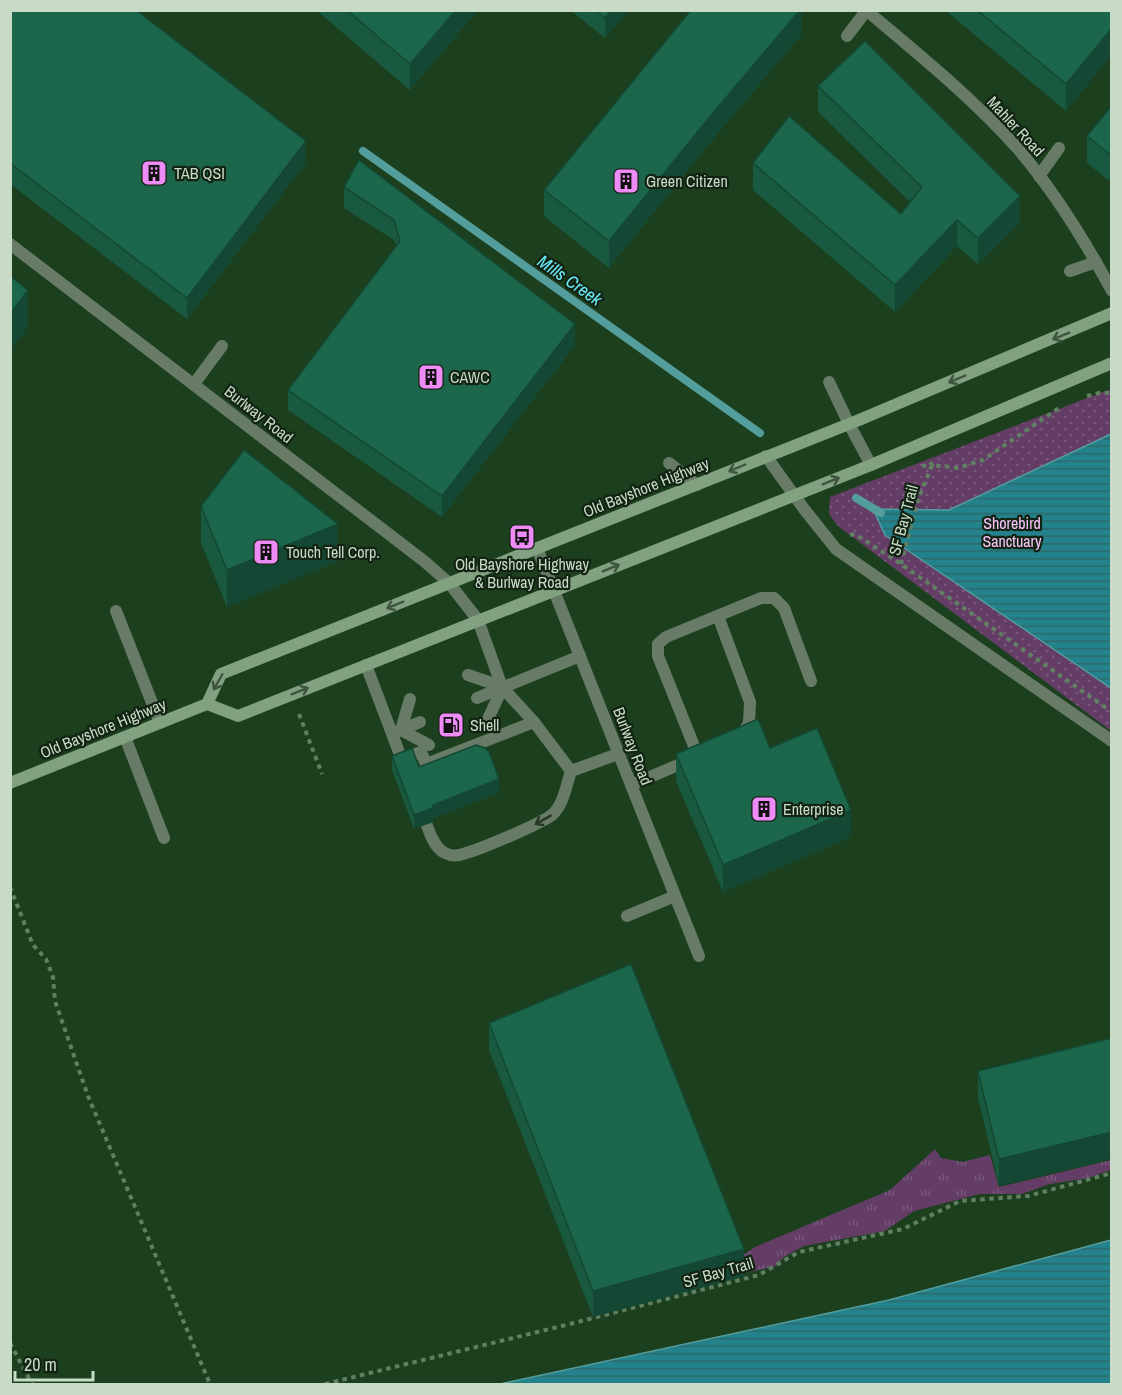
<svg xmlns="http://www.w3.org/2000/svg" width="1122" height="1395" font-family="'Archivo Narrow',sans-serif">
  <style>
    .grass { fill: url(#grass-tufts) }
    .park { fill: url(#park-dots) }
    .water { fill: url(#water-rules); stroke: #549d9d; stroke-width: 1.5 }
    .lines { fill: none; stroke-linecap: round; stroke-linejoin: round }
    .stream { stroke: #549d9d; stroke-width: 8 }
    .path { stroke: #617f61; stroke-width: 4; stroke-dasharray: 4.5 4.5; stroke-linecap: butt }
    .lane { stroke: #677b67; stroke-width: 12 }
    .street { stroke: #677b67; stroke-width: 12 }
    .secondary { stroke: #82a181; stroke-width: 12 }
    .wall { fill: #185940 }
    .shaded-wall { fill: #144834 }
    .building { fill: #1c674b; stroke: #144834; stroke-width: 1.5 }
    .oneway { stroke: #3f553f }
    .oneway2 { stroke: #283928 }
    .labels { text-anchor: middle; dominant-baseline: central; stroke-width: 4.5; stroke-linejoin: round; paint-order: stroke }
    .street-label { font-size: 16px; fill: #c7dbc6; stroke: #132313 }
    .poi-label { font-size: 16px; fill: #c7dbc6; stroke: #132313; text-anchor: start }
    .park-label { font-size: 16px; fill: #f9c5fc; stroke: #132313 }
    .water-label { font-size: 18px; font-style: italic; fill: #67e9f6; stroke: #132313 }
  </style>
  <defs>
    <pattern id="grass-tufts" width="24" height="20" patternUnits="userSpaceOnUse" patternTransform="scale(1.5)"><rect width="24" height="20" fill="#643d67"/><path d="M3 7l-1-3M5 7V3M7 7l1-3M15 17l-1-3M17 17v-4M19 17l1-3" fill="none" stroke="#79587b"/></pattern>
    <pattern id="park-dots" width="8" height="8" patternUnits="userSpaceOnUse" patternTransform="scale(1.5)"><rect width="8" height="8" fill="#643d67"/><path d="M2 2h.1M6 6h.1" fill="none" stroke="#79587b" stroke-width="1.8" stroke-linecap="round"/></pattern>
    <pattern id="water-rules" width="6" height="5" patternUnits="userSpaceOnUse" patternTransform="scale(1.5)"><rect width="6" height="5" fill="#23828b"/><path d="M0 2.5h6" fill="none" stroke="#2d686b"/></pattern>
  </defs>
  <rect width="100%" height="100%" fill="#1c401d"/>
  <path class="grass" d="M 935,1149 L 941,1158 L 963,1162 L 990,1155 L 999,1187 L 1111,1160 L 1111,1170 L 1088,1178 L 1050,1184 L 1022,1194 L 980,1194 L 914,1211 L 885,1231 L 804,1246 L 784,1257 L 776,1266 L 746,1273 L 742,1256 L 755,1247 L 890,1190 Z"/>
  <path class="park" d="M 1111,389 L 1111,731 L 838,526 L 829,514 L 830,497 Z"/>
  <g class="water">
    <path d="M 1111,434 L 1111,688 L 885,535 L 873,509 L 949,510 Z"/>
    <path d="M 1111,1240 L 1111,1384 L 500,1384 L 889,1300 Z"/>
  </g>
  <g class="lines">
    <g class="stream">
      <path d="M 363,151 L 760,433"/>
      <path d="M 856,498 L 881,513"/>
    </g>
    <g class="path">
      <path d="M 1087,396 L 1099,393 L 1112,393"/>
      <path d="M 922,466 L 932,465 L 928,459"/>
      <path d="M 850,535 L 855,534 L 901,564 L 1112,712"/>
      <path d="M 901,564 L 918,500 L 932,465 L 958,468 L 983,460 L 1059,408"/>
      <path d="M 299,714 L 322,774"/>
      <path d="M 10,887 L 33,945 L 46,959 L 53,977 L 55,1001 L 88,1096 L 210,1384"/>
      <path d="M 10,1343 L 32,1384"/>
      <path d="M 325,1384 L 570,1324 L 759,1275 L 799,1252 L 903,1229 L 960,1201 L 1028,1196 L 1112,1173"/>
    </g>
    <g class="lane">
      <path d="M 847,36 L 866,11"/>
      <path d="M 1039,176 L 1059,148"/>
      <path d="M 1070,271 L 1096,262"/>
      <path d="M 829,382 L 849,424 L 871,465"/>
      <path d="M 194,384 L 222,346"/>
      <path d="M 766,456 L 804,509 L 836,549 L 1112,741"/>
      <path d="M 669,463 L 697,485"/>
      <path d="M 116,611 L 160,723"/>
      <path d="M 718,616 L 750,702 L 749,723 L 741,736"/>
      <path d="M 478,620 L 502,687 L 534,722 L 571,771 L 618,754"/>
      <path d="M 366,665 L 405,768"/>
      <path d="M 468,675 L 503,687 L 487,721"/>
      <path d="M 477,698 L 580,656"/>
      <path d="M 401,730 L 429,745"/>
      <path d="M 401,730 L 410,699"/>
      <path d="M 396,732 L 420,722"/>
      <path d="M 125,737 L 164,838"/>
      <path d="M 698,756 L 658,656 L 658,644 L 666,637 L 761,598 L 774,598 L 784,608 L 811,681"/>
      <path d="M 402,759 L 421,752 L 426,764 L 534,722"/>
      <path d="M 631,785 L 690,760"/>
      <path d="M 421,809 C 427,823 431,846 445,853 C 451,856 458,856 463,854 C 479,850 543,823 553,814 C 564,803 566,786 571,771"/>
      <path d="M 627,916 L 675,896"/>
    </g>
    <g class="street">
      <path d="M 866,10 C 917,53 974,99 1018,149 C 1055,192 1085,241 1112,291"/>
      <path d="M 10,244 L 424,561 L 449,583 L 478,620"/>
      <path d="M 537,548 L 699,956"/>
    </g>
    <g class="secondary">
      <path d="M 207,704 L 238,716 L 871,465 L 1112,363"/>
      <path d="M 10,783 L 207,704 L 221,674 L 859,420 L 1112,313"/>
    </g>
  </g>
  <g class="wall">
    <path d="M 10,10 L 306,162 L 187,319 L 10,184 Z"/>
    <path d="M 316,10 L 478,10 L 410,90 Z"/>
    <path d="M 570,10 L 629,10 L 605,38 Z"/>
    <path d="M 802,10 L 802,34 L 708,145 L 609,268 L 544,216 L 544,190 Z"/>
    <path d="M 945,10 L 1112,10 L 1066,111 Z"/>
    <path d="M 818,86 L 1020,223 L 978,264 L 957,246 L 895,312 L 753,190 L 753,163 L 901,214 L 910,202 L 818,112 Z"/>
    <path d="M 1112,109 L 1112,183 L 1087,163 L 1087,136 Z"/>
    <path d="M 359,160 L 575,345 L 442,517 L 288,410 L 288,390 L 396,246 L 394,240 L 344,208 L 344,187 Z"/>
    <path d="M 201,506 L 338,561 L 227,607 L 201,543 Z"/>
    <path d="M 770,748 L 851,837 L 723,892 L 676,781 L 676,754 Z"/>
    <path d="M 392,756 L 419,767 L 499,793 L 433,818 L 433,822 L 414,829 L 392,770 Z"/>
    <path d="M 489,1023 L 744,1276 L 593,1317 L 489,1050 Z"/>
    <path d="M 1112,1038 L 999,1186 L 978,1097 L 978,1071 Z"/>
  </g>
  <g class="shaded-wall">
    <path d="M 456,10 L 478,10 L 410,90 L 410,64 Z"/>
    <path d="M 611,10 L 629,10 L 605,38 L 605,18 Z"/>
    <path d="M 800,10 L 802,10 L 802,34 L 708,145 L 609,268 L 609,241 L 708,119 Z"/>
    <path d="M 1112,28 L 1112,55 L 1066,111 L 1066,84 Z"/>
    <path d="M 306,141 L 306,162 L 187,319 L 187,298 Z"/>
    <path d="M 1020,196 L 1020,223 L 978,264 L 978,238 Z"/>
    <path d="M 957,220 L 957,246 L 895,312 L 895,285 Z"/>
    <path d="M 28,290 L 28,327 L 10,351 L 10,314 Z"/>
    <path d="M 575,324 L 575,345 L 442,517 L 442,496 Z"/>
    <path d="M 338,524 L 338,561 L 227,607 L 227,570 Z"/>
    <path d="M 499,779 L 499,793 L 433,818 L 433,822 L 414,829 L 414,815 L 433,805 Z"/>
    <path d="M 851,810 L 851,837 L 723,892 L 723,865 Z"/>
    <path d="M 1112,1132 L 1112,1159 L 999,1186 L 999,1159 Z"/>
    <path d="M 744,1249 L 744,1276 L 593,1317 L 593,1291 Z"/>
  </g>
  <g class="building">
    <path d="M 10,10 L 136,10 L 306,141 L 187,298 L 10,163 Z"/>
    <path d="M 347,10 L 456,10 L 410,64 Z"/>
    <path d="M 596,10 L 611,10 L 605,18 Z"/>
    <path d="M 691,10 L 800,10 L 708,119 L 609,241 L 544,190 Z"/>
    <path d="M 977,10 L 1112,10 L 1112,28 L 1066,84 Z"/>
    <path d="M 865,41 L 1020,196 L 978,238 L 957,220 L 895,285 L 753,163 L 789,116 L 901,214 L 922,187 L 818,86 Z"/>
    <path d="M 1110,108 L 1112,109 L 1112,156 L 1087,136 Z"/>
    <path d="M 359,160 L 575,324 L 442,496 L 288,390 L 400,241 L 394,220 L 344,187 Z"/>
    <path d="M 10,276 L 28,290 L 10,314 Z"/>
    <path d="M 244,450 L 338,524 L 227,570 L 201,506 Z"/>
    <path d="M 758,719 L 770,748 L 817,728 L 851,810 L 723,865 L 676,754 Z"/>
    <path d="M 476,745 L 485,748 L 489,752 L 499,779 L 433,805 L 433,808 L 414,815 L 392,756 L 412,748 L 419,767 Z"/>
    <path d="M 631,964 L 744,1249 L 593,1291 L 489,1023 Z"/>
    <path d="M 1112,1038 L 1112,1132 L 999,1159 L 978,1071 Z"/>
  </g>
  <defs><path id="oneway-shaft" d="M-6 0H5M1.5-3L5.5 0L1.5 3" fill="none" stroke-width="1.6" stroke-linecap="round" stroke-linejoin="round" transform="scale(1.5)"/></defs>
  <g class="oneway">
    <use href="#oneway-shaft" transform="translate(1061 336) rotate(158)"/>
    <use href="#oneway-shaft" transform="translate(957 379) rotate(157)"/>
    <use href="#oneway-shaft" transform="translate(737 468) rotate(157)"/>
    <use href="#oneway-shaft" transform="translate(831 481) rotate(-22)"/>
    <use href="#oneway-shaft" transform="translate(611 568) rotate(-22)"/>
    <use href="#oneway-shaft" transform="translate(395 605) rotate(158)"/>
    <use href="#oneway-shaft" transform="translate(218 682) rotate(120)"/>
    <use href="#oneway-shaft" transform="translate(300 691) rotate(-22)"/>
  </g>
  <use class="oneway2" href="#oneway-shaft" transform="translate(543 820) rotate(151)"/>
  <defs>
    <g id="building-square" transform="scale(1.35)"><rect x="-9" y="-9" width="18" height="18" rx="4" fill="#ef8bf7" stroke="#132313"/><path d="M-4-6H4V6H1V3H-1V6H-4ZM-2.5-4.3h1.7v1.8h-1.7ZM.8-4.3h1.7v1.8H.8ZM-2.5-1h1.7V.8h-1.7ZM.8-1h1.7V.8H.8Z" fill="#111"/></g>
    <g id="bus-square" transform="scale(1.35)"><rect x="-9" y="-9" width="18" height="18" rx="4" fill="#ef8bf7" stroke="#132313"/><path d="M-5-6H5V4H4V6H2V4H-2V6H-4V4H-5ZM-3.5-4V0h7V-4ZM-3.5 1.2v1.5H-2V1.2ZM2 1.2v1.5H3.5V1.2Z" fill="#111"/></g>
    <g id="fuel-square" transform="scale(1.35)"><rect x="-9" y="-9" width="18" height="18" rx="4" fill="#ef8bf7" stroke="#132313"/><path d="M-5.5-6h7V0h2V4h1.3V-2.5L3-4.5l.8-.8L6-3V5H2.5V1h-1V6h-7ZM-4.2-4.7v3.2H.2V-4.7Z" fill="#111"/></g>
  </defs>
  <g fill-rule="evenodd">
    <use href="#building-square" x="154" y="173"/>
    <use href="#building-square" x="626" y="181"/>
    <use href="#building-square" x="431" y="377"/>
    <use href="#bus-square" x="522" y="537"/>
    <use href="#building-square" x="266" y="552"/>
    <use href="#fuel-square" x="451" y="725"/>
    <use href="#building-square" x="764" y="809"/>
  </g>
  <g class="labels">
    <g class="street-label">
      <text transform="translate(1016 126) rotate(47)">Mahler Road</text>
      <text transform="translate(259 414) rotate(38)">Burlway Road</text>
      <text transform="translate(646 487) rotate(-22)">Old Bayshore Highway</text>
      <text transform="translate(903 520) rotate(-75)">SF Bay Trail</text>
      <text transform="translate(103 728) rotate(-22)">Old Bayshore Highway</text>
      <text transform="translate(633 746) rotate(69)">Burlway Road</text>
      <text transform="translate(718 1272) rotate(-16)">SF Bay Trail</text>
    </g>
    <g class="poi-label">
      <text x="174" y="173">TAB QSI</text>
      <text x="646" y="181">Green Citizen</text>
      <text x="450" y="377">CAWC</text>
      <text x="286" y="552">Touch Tell Corp.</text>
      <text x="522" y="564" text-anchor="middle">Old Bayshore Highway<tspan x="522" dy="18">&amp; Burlway Road</tspan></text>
      <text x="470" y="725">Shell</text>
      <text x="783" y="809">Enterprise</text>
    </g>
    <g class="park-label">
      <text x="1012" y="523">Shorebird<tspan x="1012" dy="18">Sanctuary</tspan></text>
    </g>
    <g class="water-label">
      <text transform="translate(570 280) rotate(35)">Mills Creek</text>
    </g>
  </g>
  <rect width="1122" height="1395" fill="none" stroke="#c7dbc6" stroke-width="24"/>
  <path d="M15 1371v9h78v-9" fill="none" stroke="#c7dbc6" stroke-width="3"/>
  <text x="24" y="1371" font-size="18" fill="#c7dbc6" stroke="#132313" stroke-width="4.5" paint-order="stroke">20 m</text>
</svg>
